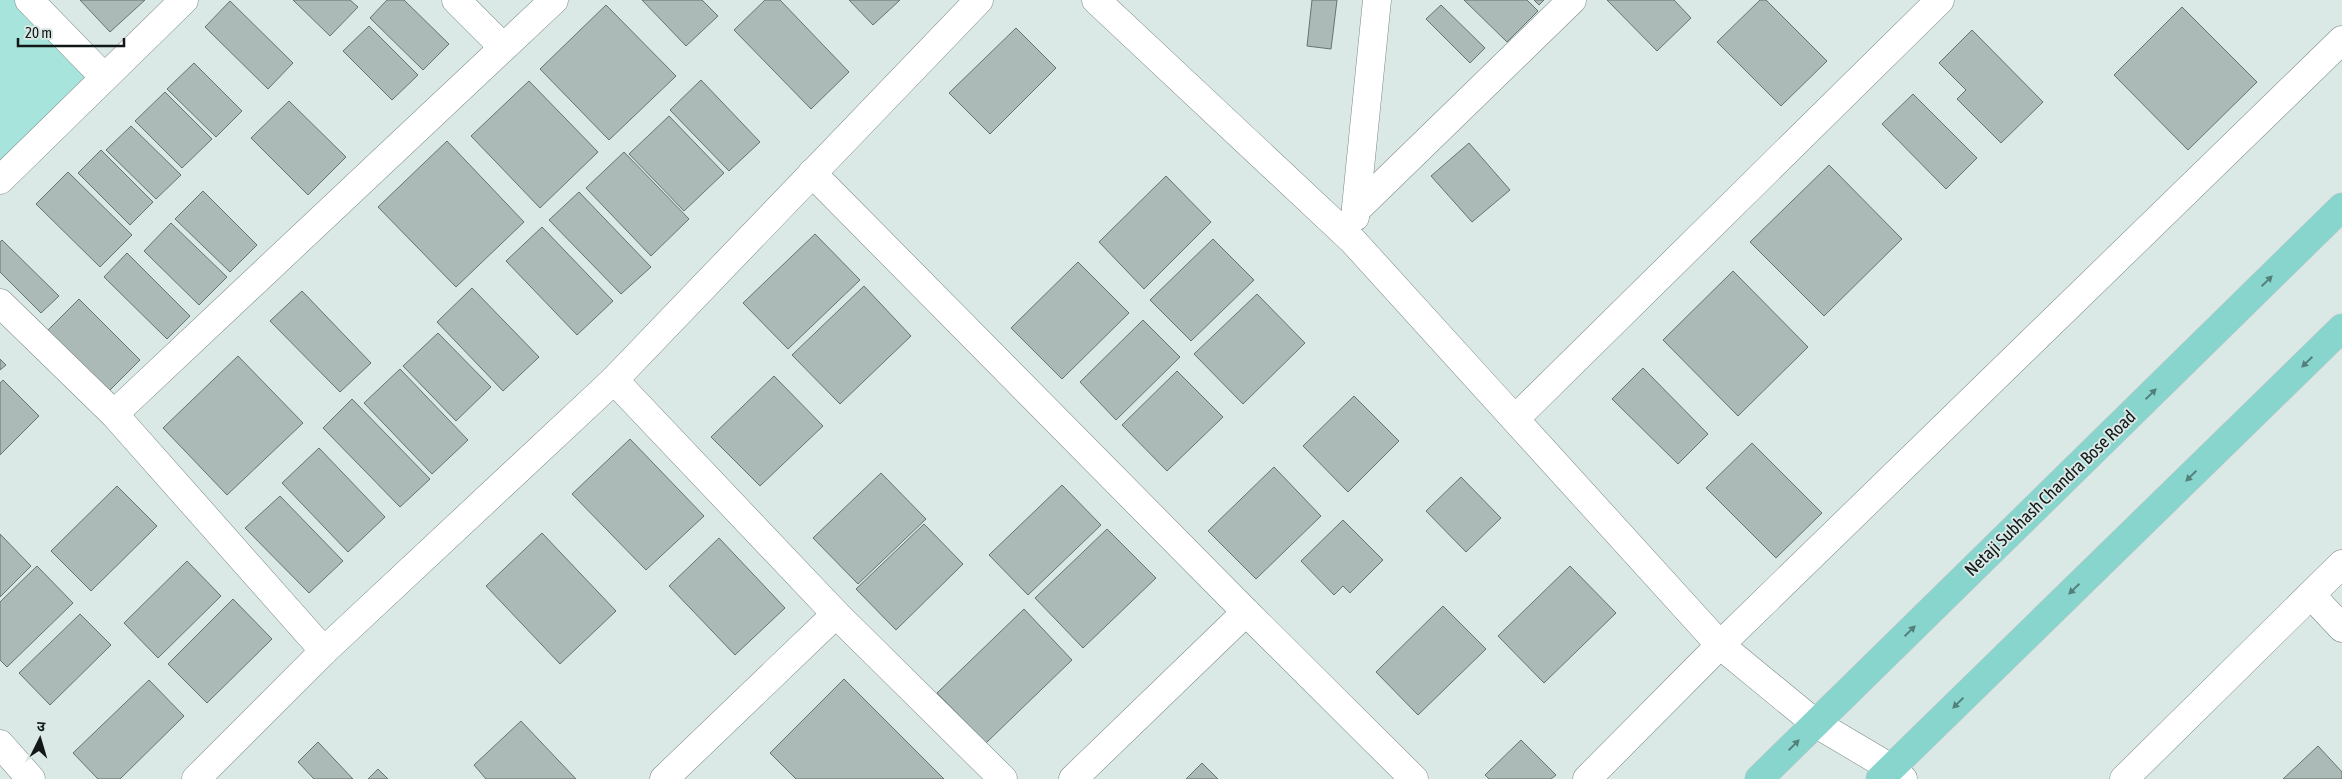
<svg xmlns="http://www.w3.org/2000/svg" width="2342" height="779" font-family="'Asap Condensed','Noto Sans Devanagari',sans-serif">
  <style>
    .green { fill: #a7e4db }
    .building { fill: #abbab7; stroke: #667371 }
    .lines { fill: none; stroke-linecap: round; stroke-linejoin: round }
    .minor-casing { stroke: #7b8986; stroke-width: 29 }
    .major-casing { stroke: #c6c7c7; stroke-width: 29 }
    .minor { stroke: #fff; stroke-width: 28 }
    .major { stroke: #88d5cd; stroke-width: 28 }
    .oneway { fill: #53807b }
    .labels { text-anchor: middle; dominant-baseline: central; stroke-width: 4; stroke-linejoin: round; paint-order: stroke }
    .street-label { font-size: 18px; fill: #121717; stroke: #dae9e6 }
  </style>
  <rect width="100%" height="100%" fill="#dae9e6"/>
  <path class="green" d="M 0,0 L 15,0 L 89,76 L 0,164 Z"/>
  <g class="building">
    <path d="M 80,0 L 145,0 L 110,32 Z"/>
    <path d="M 293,0 L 350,0 L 358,7 L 330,36 Z"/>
    <path d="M 387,0 L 404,0 L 449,44 L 423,70 L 370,18 Z"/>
    <path d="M 642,0 L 702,0 L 718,16 L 686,46 Z"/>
    <path d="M 765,0 L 780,0 L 849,72 L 811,109 L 734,30 Z"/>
    <path d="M 849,0 L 900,0 L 873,25 Z"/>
    <path d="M 1312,0 L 1337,0 L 1331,49 L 1307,46 Z"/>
    <path d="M 1464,0 L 1527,0 L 1538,11 L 1507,42 Z"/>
    <path d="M 1534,0 L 1544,0 L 1539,5 Z"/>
    <path d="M 1607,0 L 1674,0 L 1691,18 L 1657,51 Z"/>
    <path d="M 1760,0 L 1766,0 L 1827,61 L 1781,106 L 1717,42 Z"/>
    <path d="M 230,1 L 293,63 L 268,89 L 205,27 Z"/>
    <path d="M 606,5 L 676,76 L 609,140 L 540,69 Z"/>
    <path d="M 1441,5 L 1485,48 L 1470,63 L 1426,19 Z"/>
    <path d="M 2182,7 L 2257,82 L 2188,150 L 2114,75 Z"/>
    <path d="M 369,26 L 418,75 L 392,100 L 343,51 Z"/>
    <path d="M 1016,28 L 1056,68 L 990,134 L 949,93 Z"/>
    <path d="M 1972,30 L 2043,102 L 2001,143 L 1957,99 L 1966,90 L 1939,63 Z"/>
    <path d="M 194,63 L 242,111 L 216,137 L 167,89 Z"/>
    <path d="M 701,80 L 760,142 L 729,171 L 670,110 Z"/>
    <path d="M 529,81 L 598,152 L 540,208 L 471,136 Z"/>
    <path d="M 165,92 L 212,139 L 182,168 L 135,121 Z"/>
    <path d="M 1913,94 L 1977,158 L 1946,189 L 1882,124 Z"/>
    <path d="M 289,101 L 346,157 L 308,195 L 251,138 Z"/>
    <path d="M 669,116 L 724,173 L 684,211 L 629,154 Z"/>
    <path d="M 131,126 L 181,175 L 156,199 L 106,150 Z"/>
    <path d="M 447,141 L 524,222 L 456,287 L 378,207 Z"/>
    <path d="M 1469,143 L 1510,190 L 1472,222 L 1431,176 Z"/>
    <path d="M 101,150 L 153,202 L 130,225 L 78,173 Z"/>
    <path d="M 624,152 L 689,219 L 651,256 L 586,188 Z"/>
    <path d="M 1829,165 L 1902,239 L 1824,316 L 1750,242 Z"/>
    <path d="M 68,172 L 132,235 L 100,267 L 36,204 Z"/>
    <path d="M 1166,176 L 1211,222 L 1144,289 L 1099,242 Z"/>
    <path d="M 203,191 L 257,245 L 230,272 L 175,219 Z"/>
    <path d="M 579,192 L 651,267 L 621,294 L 549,220 Z"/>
    <path d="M 171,223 L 227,277 L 199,305 L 144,251 Z"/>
    <path d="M 542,227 L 613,301 L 577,335 L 506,261 Z"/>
    <path d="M 815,234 L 860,280 L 788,349 L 743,303 Z"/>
    <path d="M 1213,239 L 1254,280 L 1191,341 L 1150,300 Z"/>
    <path d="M 2,240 L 59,296 L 41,313 L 0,272 L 0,242 Z"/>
    <path d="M 127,253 L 190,316 L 167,339 L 104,277 Z"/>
    <path d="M 1078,262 L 1129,313 L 1062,379 L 1011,328 Z"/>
    <path d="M 1733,271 L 1808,347 L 1738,416 L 1663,340 Z"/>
    <path d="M 864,286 L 911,336 L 840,404 L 792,355 Z"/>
    <path d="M 472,288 L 539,357 L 503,391 L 437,322 Z"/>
    <path d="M 302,291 L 371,363 L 340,392 L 270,321 Z"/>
    <path d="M 1257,294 L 1305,343 L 1243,404 L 1194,354 Z"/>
    <path d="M 79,299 L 140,360 L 109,391 L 48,330 Z"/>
    <path d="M 1143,320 L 1180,357 L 1116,420 L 1080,382 Z"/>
    <path d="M 438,333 L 491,387 L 456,421 L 403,366 Z"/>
    <path d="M 238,356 L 303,423 L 227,495 L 163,428 Z"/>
    <path d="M 0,359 L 6,365 L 0,370 Z"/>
    <path d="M 1643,368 L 1708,434 L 1678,464 L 1612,399 Z"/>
    <path d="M 400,369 L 468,440 L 432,474 L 364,403 Z"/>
    <path d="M 1177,371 L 1223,417 L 1167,471 L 1122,425 Z"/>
    <path d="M 774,376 L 823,426 L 760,486 L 711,437 Z"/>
    <path d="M 3,380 L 39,416 L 0,455 L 0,383 Z"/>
    <path d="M 1354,396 L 1399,441 L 1348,492 L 1303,446 Z"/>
    <path d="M 352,399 L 430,479 L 400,507 L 323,428 Z"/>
    <path d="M 630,439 L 704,516 L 646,570 L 572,494 Z"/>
    <path d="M 1752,443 L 1822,513 L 1776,558 L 1706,488 Z"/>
    <path d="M 319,448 L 385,517 L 348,552 L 282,483 Z"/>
    <path d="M 1274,467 L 1321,516 L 1256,579 L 1208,531 Z"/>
    <path d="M 881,473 L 926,519 L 858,584 L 813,538 Z"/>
    <path d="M 1461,477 L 1501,518 L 1466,552 L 1426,511 Z"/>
    <path d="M 1062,485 L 1101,525 L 1028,595 L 989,555 Z"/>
    <path d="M 117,486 L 157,526 L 91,591 L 51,551 Z"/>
    <path d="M 280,496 L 343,561 L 309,593 L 245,528 Z"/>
    <path d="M 1343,520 L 1383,560 L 1350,593 L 1343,586 L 1334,595 L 1301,561 Z"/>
    <path d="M 924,524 L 963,564 L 896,630 L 856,589 Z"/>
    <path d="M 1107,529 L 1156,578 L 1083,648 L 1035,598 Z"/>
    <path d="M 542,533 L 616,611 L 560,664 L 486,586 Z"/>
    <path d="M 0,534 L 31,566 L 0,597 Z"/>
    <path d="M 719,538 L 785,608 L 735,655 L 669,586 Z"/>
    <path d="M 187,561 L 221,596 L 158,658 L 124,623 Z"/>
    <path d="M 37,566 L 73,603 L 7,667 L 0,660 L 0,602 Z"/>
    <path d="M 1570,566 L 1616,613 L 1544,683 L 1498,636 Z"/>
    <path d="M 233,599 L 272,639 L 207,703 L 168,664 Z"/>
    <path d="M 1443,606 L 1486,649 L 1418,715 L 1376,672 Z"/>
    <path d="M 1024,609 L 1072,660 L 986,743 L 937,693 Z"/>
    <path d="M 80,614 L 111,645 L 50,705 L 19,673 Z"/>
    <path d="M 844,679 L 944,779 L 796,779 L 770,753 Z"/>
    <path d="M 149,680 L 184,716 L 120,779 L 98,779 L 73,753 Z"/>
    <path d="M 521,721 L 576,779 L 486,779 L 474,765 Z"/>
    <path d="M 1521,740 L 1556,775 L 1551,779 L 1489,779 L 1485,775 Z"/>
    <path d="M 318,742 L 353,779 L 314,779 L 298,762 Z"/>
    <path d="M 2318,746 L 2342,772 L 2342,779 L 2283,779 Z"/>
    <path d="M 1202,763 L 1218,779 L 1186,779 Z"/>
    <path d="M 378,769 L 388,779 L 368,779 Z"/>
  </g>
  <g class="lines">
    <g class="minor-casing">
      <g id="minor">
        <path d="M 29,0 L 104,77"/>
        <path d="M 456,0 L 503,47"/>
        <path d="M 1096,0 L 1353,241 L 1720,645 L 1815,723 L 1891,768 L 1903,779"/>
        <path d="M 812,173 L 1246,612 L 1414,779"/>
        <path d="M 0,180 L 184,0"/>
        <path d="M 1356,210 L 1572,0"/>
        <path d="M 1355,217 L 1377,0"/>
        <path d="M 0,303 L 114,414 L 324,651"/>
        <path d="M 614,380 L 836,614 L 1003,779"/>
        <path d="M 114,414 L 554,0"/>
        <path d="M 1515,419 L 1940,0"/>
        <path d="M 2311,595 L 2342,628"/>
        <path d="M 0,744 L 31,779"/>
        <path d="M 196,779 L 324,651 L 614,380 L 979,0"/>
        <path d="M 664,779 L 836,614"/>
        <path d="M 1073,779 L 1246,612"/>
        <path d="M 1587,779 L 1720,645 L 2342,40"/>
        <path d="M 2124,779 L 2342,564"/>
      </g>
    </g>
    <g class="major-casing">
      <g id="major">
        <path d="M 1759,779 L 2342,207"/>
        <path d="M 1880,779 L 2342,328"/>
      </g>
    </g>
    <use href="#minor" class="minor"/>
    <use href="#major" class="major"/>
  </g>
  <defs><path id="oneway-solid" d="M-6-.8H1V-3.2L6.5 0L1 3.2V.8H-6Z" transform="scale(1.25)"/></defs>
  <g class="oneway">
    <use href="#oneway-solid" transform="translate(2267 281) rotate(-44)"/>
    <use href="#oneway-solid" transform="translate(2307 362) rotate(136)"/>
    <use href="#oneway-solid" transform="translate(2151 394) rotate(-44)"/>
    <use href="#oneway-solid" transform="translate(2191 476) rotate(136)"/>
    <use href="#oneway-solid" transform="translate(2074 589) rotate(136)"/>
    <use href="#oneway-solid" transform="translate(1910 631) rotate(-44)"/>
    <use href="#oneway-solid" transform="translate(1958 703) rotate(136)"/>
    <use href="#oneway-solid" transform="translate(1794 745) rotate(-45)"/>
  </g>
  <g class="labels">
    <g class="street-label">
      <text transform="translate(2050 493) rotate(-44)">Netaji Subhash Chandra Bose Road</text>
    </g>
  </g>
  <g transform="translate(40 739) rotate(5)" stroke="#dae9e6" stroke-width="4" paint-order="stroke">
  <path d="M0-4L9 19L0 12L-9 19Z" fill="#121717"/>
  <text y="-8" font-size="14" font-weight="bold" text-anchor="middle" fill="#121717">उ</text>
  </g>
  <path d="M18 38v8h106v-8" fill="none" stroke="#121717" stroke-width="2.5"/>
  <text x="25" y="38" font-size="15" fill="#121717" stroke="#dae9e6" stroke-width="4" paint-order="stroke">20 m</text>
</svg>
